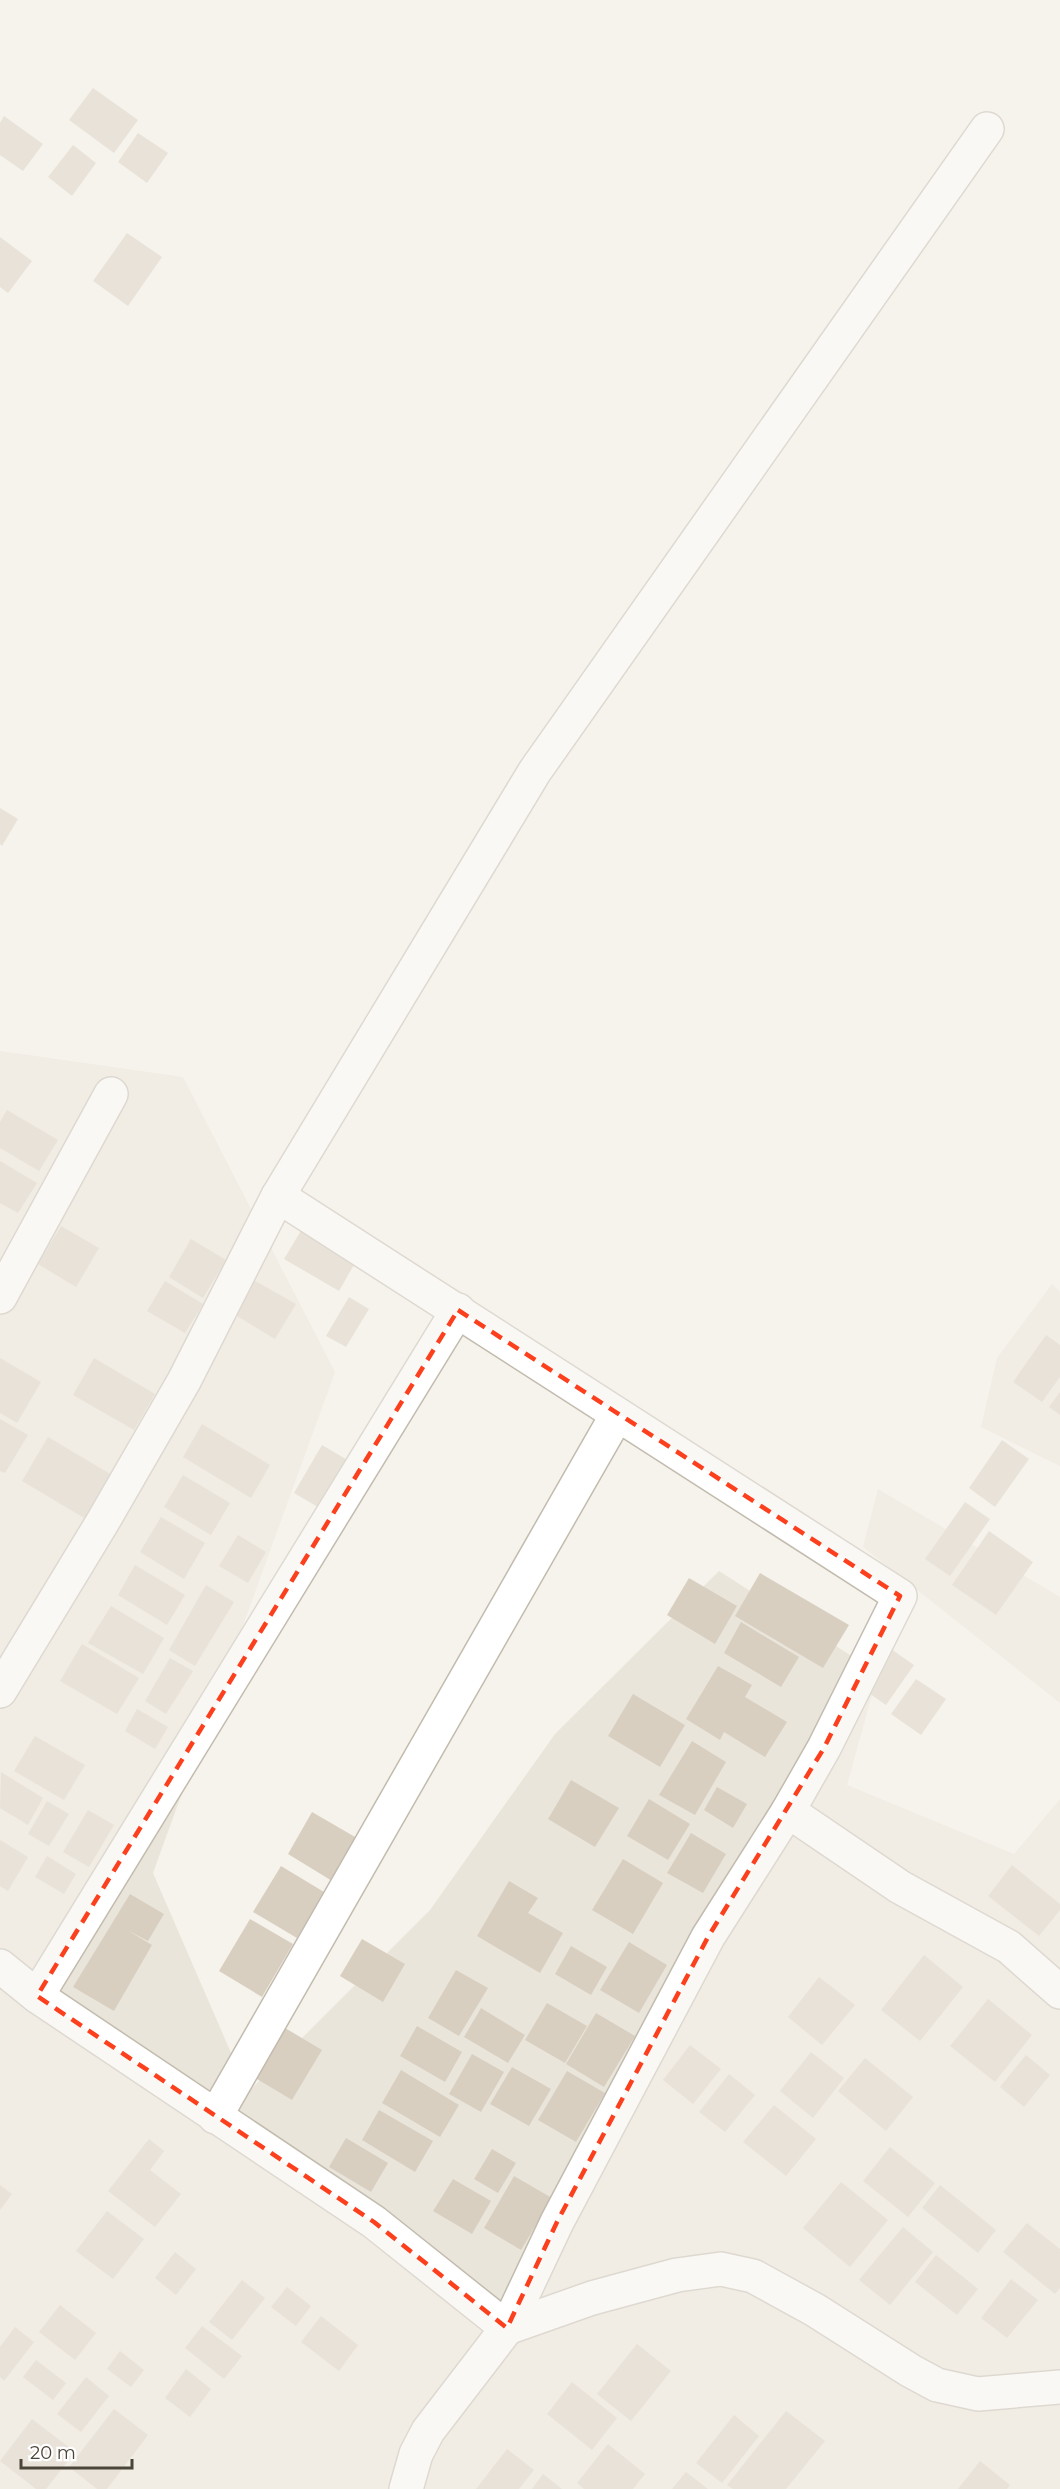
<svg xmlns="http://www.w3.org/2000/svg" width="1060" height="2489" font-family="Montserrat,sans-serif">
  <style>
    .residential { fill: #eae5da }
    .building { fill: #d8cfc1 }
    .lines { fill: none; stroke-linecap: round; stroke-linejoin: round }
    .minor-casing { stroke: #c2bbae; stroke-width: 36 }
    .minor { stroke: #fff; stroke-width: 33 }
    .marked { fill: none; stroke: #fc3f1d; stroke-width: 4.5; stroke-dasharray: 12 8; stroke-linejoin: round }
  </style>
  <rect width="100%" height="100%" fill="#f6f3ec"/>
  <g class="residential">
    <path d="M 0,1051 L 183,1077 L 335,1372 L 153,1873 L 248,2092 L 430,1910 L 555,1734 L 719,1571 L 878,1673 L 847,1785 L 1014,1854 L 1060,1799 L 1060,2489 L 0,2489 Z"/>
    <path d="M 1052,1284 L 1060,1292 L 1060,1466 L 981,1427 L 997,1358 Z"/>
    <path d="M 878,1489 L 1060,1597 L 1060,1703 L 863,1547 Z"/>
  </g>
  <g class="building">
    <path d="M 93,88 L 138,120 L 114,153 L 69,120 Z"/>
    <path d="M 4,116 L 43,144 L 23,171 L 0,155 L 0,123 Z"/>
    <path d="M 138,133 L 168,153 L 147,183 L 118,162 Z"/>
    <path d="M 73,145 L 96,163 L 72,196 L 48,177 Z"/>
    <path d="M 127,233 L 162,257 L 128,306 L 93,281 Z"/>
    <path d="M 0,237 L 32,261 L 8,293 L 0,287 Z"/>
    <path d="M 0,808 L 18,819 L 2,846 L 0,844 Z"/>
    <path d="M 7,1110 L 58,1140 L 39,1171 L 0,1148 L 0,1122 Z"/>
    <path d="M 0,1161 L 37,1183 L 18,1213 L 0,1203 Z"/>
    <path d="M 305,1224 L 359,1256 L 339,1291 L 284,1259 Z"/>
    <path d="M 61,1226 L 99,1248 L 76,1287 L 38,1264 Z"/>
    <path d="M 191,1239 L 226,1260 L 203,1298 L 169,1277 Z"/>
    <path d="M 252,1279 L 296,1304 L 275,1339 L 232,1313 Z"/>
    <path d="M 165,1281 L 203,1304 L 185,1333 L 147,1311 Z"/>
    <path d="M 349,1297 L 369,1309 L 346,1347 L 326,1336 Z"/>
    <path d="M 1046,1335 L 1060,1345 L 1060,1377 L 1042,1402 L 1013,1382 Z"/>
    <path d="M 0,1358 L 41,1382 L 17,1423 L 0,1413 Z"/>
    <path d="M 94,1358 L 155,1394 L 134,1430 L 73,1395 Z"/>
    <path d="M 1060,1392 L 1060,1415 L 1049,1407 Z"/>
    <path d="M 0,1419 L 28,1435 L 5,1473 L 0,1471 Z"/>
    <path d="M 202,1424 L 270,1465 L 251,1498 L 183,1457 Z"/>
    <path d="M 48,1437 L 117,1478 L 91,1522 L 22,1481 Z"/>
    <path d="M 1002,1440 L 1029,1459 L 995,1507 L 969,1488 Z"/>
    <path d="M 322,1445 L 356,1465 L 328,1513 L 294,1493 Z"/>
    <path d="M 183,1475 L 230,1503 L 211,1535 L 164,1507 Z"/>
    <path d="M 965,1502 L 990,1519 L 950,1576 L 925,1559 Z"/>
    <path d="M 161,1517 L 205,1543 L 184,1579 L 140,1552 Z"/>
    <path d="M 989,1531 L 1033,1562 L 996,1615 L 952,1585 Z"/>
    <path d="M 238,1535 L 266,1552 L 248,1583 L 219,1566 Z"/>
    <path d="M 135,1565 L 185,1595 L 167,1625 L 118,1595 Z"/>
    <path d="M 760,1573 L 849,1625 L 823,1668 L 735,1616 Z"/>
    <path d="M 689,1578 L 737,1606 L 715,1644 L 667,1615 Z"/>
    <path d="M 206,1585 L 234,1602 L 195,1666 L 169,1650 Z"/>
    <path d="M 111,1606 L 164,1638 L 143,1674 L 88,1643 Z"/>
    <path d="M 741,1622 L 799,1657 L 781,1687 L 724,1653 Z"/>
    <path d="M 82,1644 L 139,1678 L 117,1714 L 60,1681 Z"/>
    <path d="M 891,1649 L 914,1665 L 886,1705 L 863,1689 Z"/>
    <path d="M 170,1658 L 193,1671 L 166,1714 L 145,1701 Z"/>
    <path d="M 718,1666 L 752,1685 L 745,1697 L 787,1722 L 765,1757 L 724,1732 L 720,1740 L 686,1719 Z"/>
    <path d="M 916,1679 L 946,1699 L 921,1735 L 891,1714 Z"/>
    <path d="M 633,1694 L 685,1725 L 660,1767 L 608,1736 Z"/>
    <path d="M 137,1709 L 168,1727 L 155,1749 L 125,1731 Z"/>
    <path d="M 35,1736 L 85,1765 L 64,1800 L 14,1771 Z"/>
    <path d="M 692,1741 L 726,1762 L 695,1815 L 659,1795 Z"/>
    <path d="M 1,1772 L 43,1798 L 28,1825 L 0,1808 Z"/>
    <path d="M 571,1780 L 619,1808 L 595,1847 L 548,1819 Z"/>
    <path d="M 717,1787 L 747,1804 L 733,1828 L 704,1810 Z"/>
    <path d="M 649,1799 L 690,1824 L 668,1860 L 627,1836 Z"/>
    <path d="M 47,1801 L 69,1814 L 49,1846 L 28,1834 Z"/>
    <path d="M 88,1810 L 114,1825 L 89,1867 L 63,1852 Z"/>
    <path d="M 312,1812 L 362,1841 L 337,1884 L 288,1854 Z"/>
    <path d="M 691,1833 L 726,1854 L 703,1893 L 667,1873 Z"/>
    <path d="M 0,1840 L 28,1857 L 8,1891 L 0,1886 Z"/>
    <path d="M 47,1856 L 76,1874 L 64,1894 L 35,1877 Z"/>
    <path d="M 623,1859 L 663,1883 L 633,1934 L 592,1910 Z"/>
    <path d="M 1012,1865 L 1060,1904 L 1060,1910 L 1039,1936 L 988,1896 Z"/>
    <path d="M 281,1866 L 324,1892 L 297,1938 L 253,1912 Z"/>
    <path d="M 509,1881 L 538,1898 L 528,1913 L 563,1933 L 540,1973 L 477,1936 Z"/>
    <path d="M 130,1894 L 164,1914 L 148,1941 L 127,1930 L 152,1945 L 114,2011 L 73,1987 Z"/>
    <path d="M 250,1919 L 293,1944 L 262,1997 L 219,1971 Z"/>
    <path d="M 362,1939 L 405,1964 L 383,2002 L 340,1976 Z"/>
    <path d="M 629,1942 L 667,1965 L 639,2013 L 600,1990 Z"/>
    <path d="M 571,1946 L 607,1967 L 591,1995 L 555,1974 Z"/>
    <path d="M 924,1955 L 963,1987 L 920,2041 L 881,2010 Z"/>
    <path d="M 456,1970 L 488,1988 L 459,2036 L 428,2018 Z"/>
    <path d="M 819,1977 L 855,2005 L 822,2045 L 788,2017 Z"/>
    <path d="M 988,1999 L 1032,2035 L 995,2082 L 950,2046 Z"/>
    <path d="M 547,2003 L 587,2026 L 565,2063 L 525,2040 Z"/>
    <path d="M 481,2008 L 525,2035 L 508,2063 L 464,2037 Z"/>
    <path d="M 596,2013 L 635,2036 L 604,2087 L 566,2064 Z"/>
    <path d="M 270,2019 L 322,2050 L 292,2100 L 240,2069 Z"/>
    <path d="M 417,2026 L 462,2052 L 445,2082 L 400,2056 Z"/>
    <path d="M 690,2045 L 721,2069 L 693,2104 L 663,2080 Z"/>
    <path d="M 811,2052 L 844,2078 L 813,2118 L 780,2091 Z"/>
    <path d="M 472,2054 L 504,2072 L 481,2112 L 449,2094 Z"/>
    <path d="M 1026,2055 L 1050,2075 L 1024,2107 L 1000,2087 Z"/>
    <path d="M 865,2058 L 913,2097 L 886,2131 L 838,2091 Z"/>
    <path d="M 512,2067 L 551,2089 L 529,2126 L 490,2104 Z"/>
    <path d="M 401,2070 L 459,2105 L 440,2137 L 382,2103 Z"/>
    <path d="M 567,2071 L 605,2093 L 576,2142 L 538,2120 Z"/>
    <path d="M 729,2074 L 755,2095 L 725,2132 L 699,2112 Z"/>
    <path d="M 774,2105 L 816,2139 L 786,2176 L 743,2142 Z"/>
    <path d="M 379,2110 L 433,2141 L 415,2172 L 362,2140 Z"/>
    <path d="M 346,2138 L 388,2163 L 371,2192 L 329,2167 Z"/>
    <path d="M 149,2139 L 164,2151 L 150,2170 L 181,2194 L 155,2227 L 108,2191 Z"/>
    <path d="M 890,2147 L 935,2183 L 908,2217 L 863,2181 Z"/>
    <path d="M 492,2149 L 516,2163 L 498,2193 L 474,2179 Z"/>
    <path d="M 514,2176 L 552,2198 L 521,2250 L 484,2228 Z"/>
    <path d="M 453,2179 L 491,2201 L 472,2234 L 433,2211 Z"/>
    <path d="M 841,2182 L 888,2220 L 850,2267 L 803,2228 Z"/>
    <path d="M 0,2185 L 12,2194 L 0,2210 Z"/>
    <path d="M 940,2185 L 996,2230 L 978,2253 L 922,2208 Z"/>
    <path d="M 107,2211 L 144,2239 L 113,2279 L 76,2251 Z"/>
    <path d="M 1027,2223 L 1060,2249 L 1060,2288 L 1055,2294 L 1003,2252 Z"/>
    <path d="M 903,2227 L 933,2252 L 890,2305 L 859,2280 Z"/>
    <path d="M 175,2252 L 196,2269 L 176,2295 L 155,2278 Z"/>
    <path d="M 936,2255 L 978,2289 L 957,2315 L 915,2282 Z"/>
    <path d="M 1011,2279 L 1038,2300 L 1007,2338 L 981,2318 Z"/>
    <path d="M 242,2280 L 265,2298 L 232,2340 L 209,2322 Z"/>
    <path d="M 287,2287 L 311,2306 L 296,2326 L 271,2307 Z"/>
    <path d="M 60,2305 L 96,2333 L 75,2360 L 39,2332 Z"/>
    <path d="M 321,2316 L 358,2345 L 339,2371 L 301,2342 Z"/>
    <path d="M 202,2326 L 242,2356 L 224,2379 L 185,2348 Z"/>
    <path d="M 15,2327 L 34,2342 L 4,2381 L 0,2377 L 0,2347 Z"/>
    <path d="M 637,2344 L 671,2371 L 631,2421 L 597,2394 Z"/>
    <path d="M 120,2351 L 144,2370 L 131,2387 L 107,2369 Z"/>
    <path d="M 36,2360 L 66,2383 L 53,2400 L 23,2377 Z"/>
    <path d="M 186,2369 L 211,2389 L 190,2417 L 165,2398 Z"/>
    <path d="M 86,2377 L 109,2396 L 81,2432 L 57,2414 Z"/>
    <path d="M 572,2382 L 617,2418 L 592,2450 L 547,2414 Z"/>
    <path d="M 114,2409 L 148,2435 L 107,2489 L 97,2489 L 69,2467 Z"/>
    <path d="M 786,2411 L 825,2441 L 786,2489 L 733,2489 L 727,2485 Z"/>
    <path d="M 734,2415 L 759,2436 L 722,2483 L 696,2463 Z"/>
    <path d="M 32,2419 L 75,2452 L 46,2489 L 36,2489 L 0,2461 Z"/>
    <path d="M 608,2444 L 645,2474 L 633,2489 L 584,2489 L 577,2483 Z"/>
    <path d="M 507,2449 L 534,2470 L 519,2489 L 476,2489 Z"/>
    <path d="M 980,2461 L 1010,2485 L 1007,2489 L 958,2489 Z"/>
    <path d="M 686,2472 L 708,2489 L 672,2489 Z"/>
    <path d="M 543,2474 L 562,2489 L 532,2489 Z"/>
  </g>
  <g class="lines">
    <g class="minor-casing">
      <g id="minor">
        <path d="M 0,1297 L 111,1094"/>
        <path d="M 0,1691 L 102,1523 L 184,1381 L 278,1196 L 535,771 L 987,129"/>
        <path d="M 788,1811 L 900,1887 L 1009,1947 L 1060,1992"/>
        <path d="M 0,1966 L 37,1996 L 374,2222 L 507,2328 L 557,2222 L 708,1937 L 788,1811 L 824,1748 L 900,1596 L 278,1196"/>
        <path d="M 37,1996 L 458,1310"/>
        <path d="M 215,2117 L 617,1415"/>
        <path d="M 406,2489 L 416,2454 L 428,2431 L 507,2328 L 592,2298 L 677,2275 L 721,2269 L 753,2276 L 815,2310 L 911,2371 L 937,2385 L 978,2394 L 1060,2387"/>
      </g>
    </g>
    <use href="#minor" class="minor"/>
  </g>
  <path d="M0 0H1060V2489H0ZM 458,1310 L 900,1596 L 824,1748 L 708,1937 L 557,2222 L 507,2328 L 374,2222 L 37,1996 Z" fill="#f6f3ec" fill-opacity=".55" fill-rule="evenodd"/>
  <path class="marked" d="M 458,1310 L 900,1596 L 824,1748 L 708,1937 L 557,2222 L 507,2328 L 374,2222 L 37,1996 Z"/>
  <path d="M21 2459v9h111v-9" fill="none" stroke="#4b4439" stroke-width="3"/>
  <text x="30" y="2459" font-size="18" fill="#4b4439" stroke="#ffffff" stroke-width="4.5" paint-order="stroke">20 m</text>
</svg>
